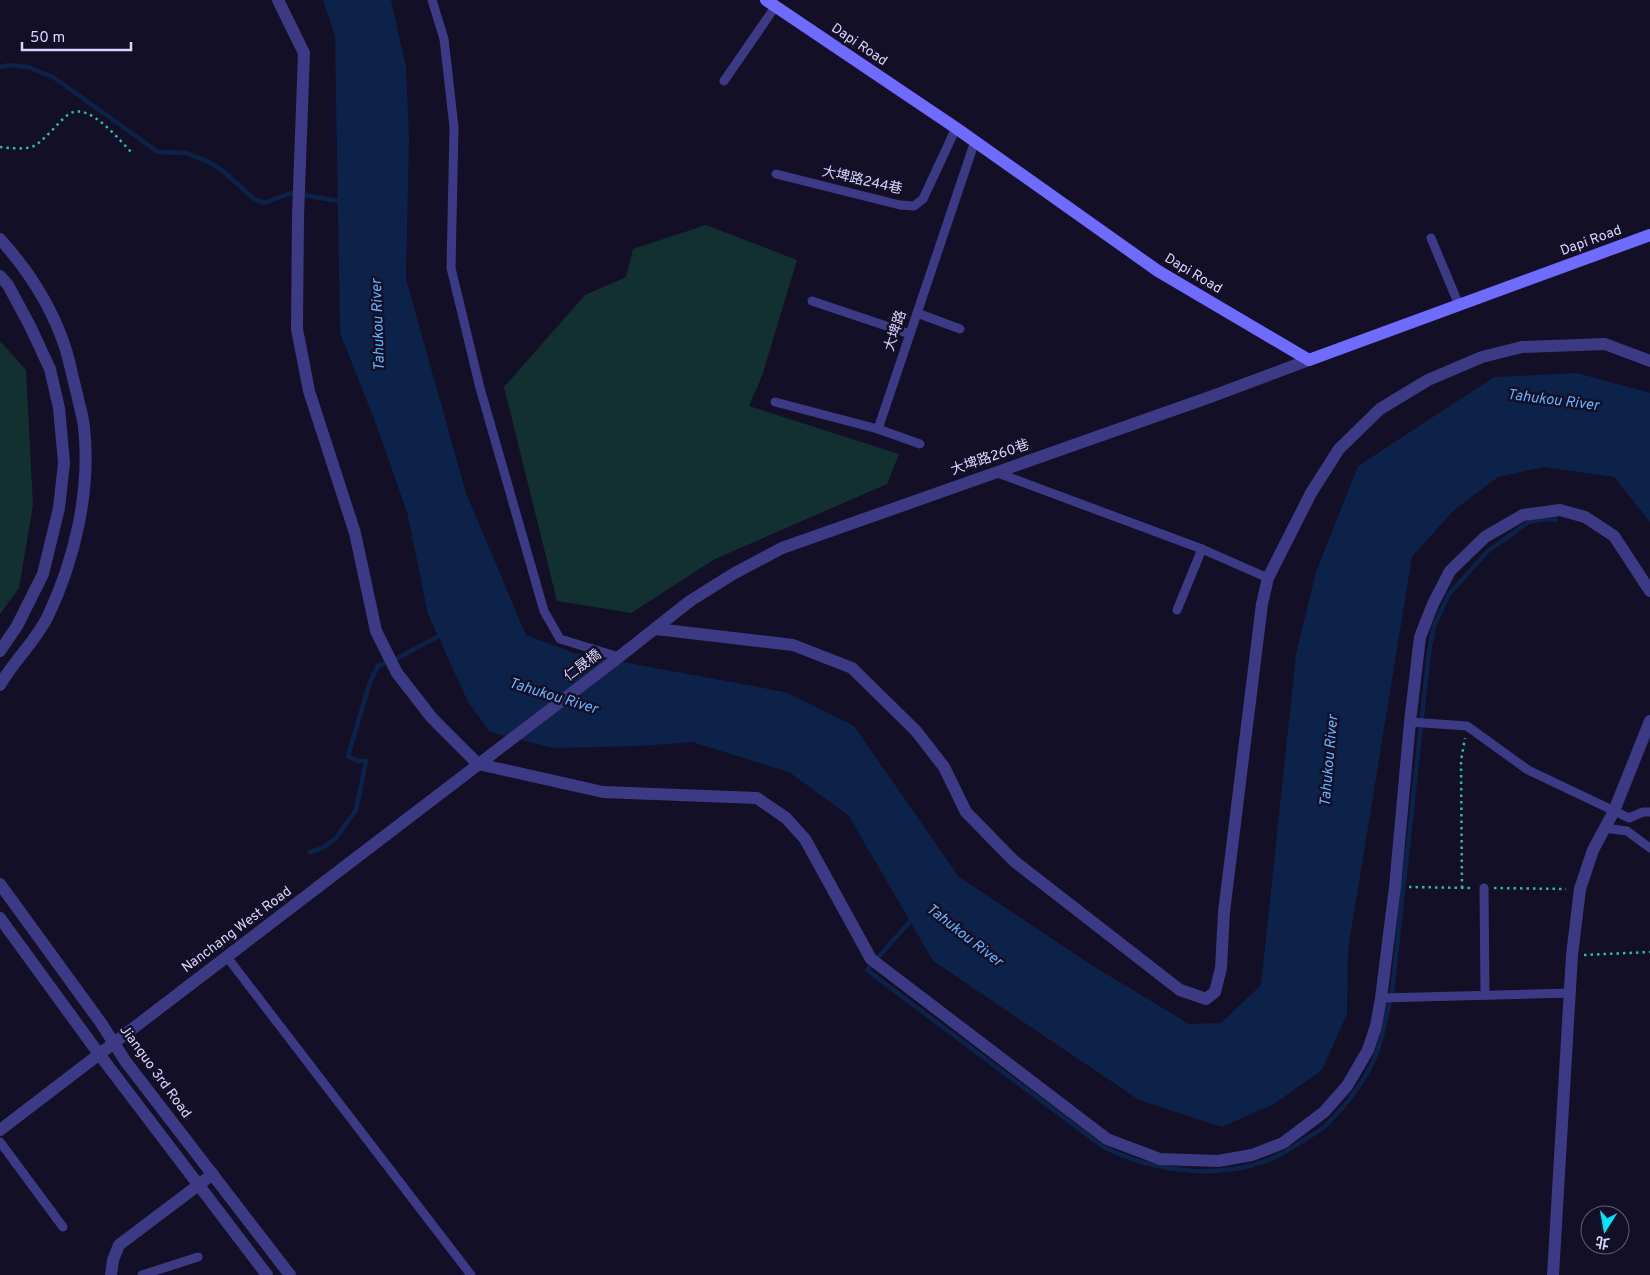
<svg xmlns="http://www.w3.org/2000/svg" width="1650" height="1275" font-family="Overpass,'Noto Sans TC',sans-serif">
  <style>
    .green { fill: #12302f }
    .water { fill: #0c2248 }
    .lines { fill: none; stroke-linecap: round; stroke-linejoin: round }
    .stream { stroke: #0c2248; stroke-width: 4.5 }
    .path { stroke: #2fb8b0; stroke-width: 2.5; stroke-dasharray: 2.5 4; stroke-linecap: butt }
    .service { stroke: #3d3a85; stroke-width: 9 }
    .minor { stroke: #3d3a85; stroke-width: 12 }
    .tertiary { stroke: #3d3a85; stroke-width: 12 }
    .secondary { stroke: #6f6bff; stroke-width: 12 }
    .labels { text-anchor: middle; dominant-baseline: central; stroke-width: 5; stroke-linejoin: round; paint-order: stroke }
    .street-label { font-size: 14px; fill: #d9d4ff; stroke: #130f26 }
    .water-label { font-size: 15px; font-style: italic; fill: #62b6ff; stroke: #130f26 }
  </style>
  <rect width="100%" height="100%" fill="#130f26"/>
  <g class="green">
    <path d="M 706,225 L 797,260 L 762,376 L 749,406 L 899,454 L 887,484 L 715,559 L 631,613 L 557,601 L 504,387 L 585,295 L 626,277 L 633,249 Z"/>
    <path d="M 0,341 L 26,370 L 33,505 L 19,588 L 0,614 Z"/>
  </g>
  <path class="water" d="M 323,0 L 391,0 L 406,67 L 409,139 L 406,279 L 466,493 L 526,635 L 574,653 L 785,692 L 854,726 L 959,877 L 1090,964 L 1189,1024 L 1221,1023 L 1261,985 L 1296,654 L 1316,572 L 1358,466 L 1494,377 L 1577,373 L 1650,393 L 1650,522 L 1614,477 L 1544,467 L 1498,477 L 1454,510 L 1412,557 L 1348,950 L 1347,1014 L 1322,1070 L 1274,1104 L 1222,1127 L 1139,1100 L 933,961 L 849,816 L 789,772 L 692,742 L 640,746 L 553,748 L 490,732 L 468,702 L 428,614 L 407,512 L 376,424 L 340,333 L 335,36 Z"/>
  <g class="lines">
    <g class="stream">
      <path d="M 0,67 L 9,65 L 28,67 L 53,77 L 158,152 L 186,153 L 209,162 L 222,170 L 253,198 L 264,203 L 291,193 L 345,202"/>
      <path d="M 310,852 L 323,848 L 336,838 L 356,810 L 366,761 L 357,761 L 348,756 L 370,682 L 378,666 L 402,656 L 442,634"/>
      <path d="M 912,919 L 867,970 L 1102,1146 C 1154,1173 1227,1182 1281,1154 C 1288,1151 1294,1146 1301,1142 C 1309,1136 1319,1132 1326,1125 C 1343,1109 1358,1089 1370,1068 C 1382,1045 1386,1017 1392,992 L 1429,652 L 1434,626 L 1449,594 L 1488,551 L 1529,522 L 1545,519 L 1556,520"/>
    </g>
    <g class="path">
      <path d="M 0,147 C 10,148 25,150 34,146 C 45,140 58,122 69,114 C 89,101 120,141 133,154"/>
      <path d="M 1409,887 L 1473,888"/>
      <path d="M 1462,888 L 1461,761 L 1465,738"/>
      <path d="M 1494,888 L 1566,889"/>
      <path d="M 1584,955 L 1650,952"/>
    </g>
    <g class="service">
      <path d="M 432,0 L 444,39 L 454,127 L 451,268 L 480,388 L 544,611 L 560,639 L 619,657"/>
      <path d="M 724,81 L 775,7"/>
      <path d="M 776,174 L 900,205 L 914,206 L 923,199 L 956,128"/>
      <path d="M 1431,238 L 1459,305"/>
      <path d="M 812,301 L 910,334"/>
      <path d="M 917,313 L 960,329"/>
      <path d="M 775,402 L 878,429 L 975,141"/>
      <path d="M 878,429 L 920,444"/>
      <path d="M 995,472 L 1202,549 L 1268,578"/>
      <path d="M 1177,610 L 1202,549"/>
      <path d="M 1410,722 L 1467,726 L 1528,770 L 1629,818 L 1643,812 L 1650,812"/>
      <path d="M 1604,828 L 1627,831 L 1650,848"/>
      <path d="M 1484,888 L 1485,995"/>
      <path d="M 227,957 L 471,1275"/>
      <path d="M 1381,998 L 1569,993"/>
      <path d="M 0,1142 L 63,1227"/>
      <path d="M 142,1275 L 198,1257"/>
    </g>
    <g class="minor">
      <path d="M 278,0 L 304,53 L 298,216 L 297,329 L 309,391 L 355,533 L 376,631 L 397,673 L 432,718 L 478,764 L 603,792 L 757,798 L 786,818 L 805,839 L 871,959 L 1107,1139 L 1160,1159 L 1218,1161 L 1252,1155 L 1283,1143 L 1324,1112 L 1347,1086 L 1368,1050 L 1376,1026 L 1381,998 L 1395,887 L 1410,722 L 1420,637 L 1433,604 L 1450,571 L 1485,537 L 1523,515 L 1560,510 L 1585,517 L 1614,536 L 1650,591"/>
      <path d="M 656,629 L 793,645 L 852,668 L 916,731 L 944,767 L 966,812 L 1014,861 L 1180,990 L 1206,999 L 1215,992 L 1221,968 L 1224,912 L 1262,604 L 1268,578 L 1311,493 L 1339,449 L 1380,409 L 1428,380 L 1482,357 L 1522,347 L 1605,344 L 1650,361"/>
      <path d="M 0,1130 L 619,657 L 690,601 L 733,574 L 782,548 L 1210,397 L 1309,360"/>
      <path d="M 111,1275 L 113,1260 L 119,1245 L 213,1174"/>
    </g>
    <g class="tertiary">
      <path d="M 0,239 C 28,270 53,309 66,350 C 70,364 73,379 77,394 C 79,405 83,416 84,427 C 91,490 75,559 48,616 C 36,641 14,660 0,685"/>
      <path d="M 0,276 L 8,285 L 30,326 L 50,369 L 59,408 L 64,463 L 59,508 L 43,574 L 17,626 L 0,651"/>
      <path d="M 0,884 L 101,1023 L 126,1062 L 290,1275"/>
      <path d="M 0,918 L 99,1054 L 267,1275"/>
      <path d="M 1553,1275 L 1572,955 L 1580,889 L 1593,850 L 1614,811 L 1650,721"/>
    </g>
    <path class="secondary" d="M 766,0 L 956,128 L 1158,271 L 1309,360 L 1650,235"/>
  </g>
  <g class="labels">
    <g class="street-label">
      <text transform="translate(859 45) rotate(34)">Dapi Road</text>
      <text transform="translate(862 181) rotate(13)">大埤路244巷</text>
      <text transform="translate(1591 241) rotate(-20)">Dapi Road</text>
      <text transform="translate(1193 274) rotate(31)">Dapi Road</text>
      <text transform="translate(896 331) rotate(-72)">大埤路</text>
      <text transform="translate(990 458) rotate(-19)">大埤路260巷</text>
      <text transform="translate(583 666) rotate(-37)">仁晟橋</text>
      <text transform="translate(237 930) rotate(-37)">Nanchang West Road</text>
      <text transform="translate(155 1072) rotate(54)">Jianguo 3rd Road</text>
    </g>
    <g class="water-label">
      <text transform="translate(379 325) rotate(-92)">Tahukou River</text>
      <text transform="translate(1553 401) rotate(7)">Tahukou River</text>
      <text transform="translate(553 697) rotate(17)">Tahukou River</text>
      <text transform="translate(1330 761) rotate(-85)">Tahukou River</text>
      <text transform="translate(964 936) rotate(38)">Tahukou River</text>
    </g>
  </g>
  <g transform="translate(1605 1230) rotate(191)"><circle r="24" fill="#130f26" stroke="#625e7d"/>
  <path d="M0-4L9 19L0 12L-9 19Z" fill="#00e5ff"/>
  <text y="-8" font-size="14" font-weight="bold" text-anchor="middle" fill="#d9d4ff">北</text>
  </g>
  <path d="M22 42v8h109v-8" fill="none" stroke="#d9d4ff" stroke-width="2.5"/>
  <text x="30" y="42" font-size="15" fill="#d9d4ff" stroke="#130f26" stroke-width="4" paint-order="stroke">50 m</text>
</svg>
